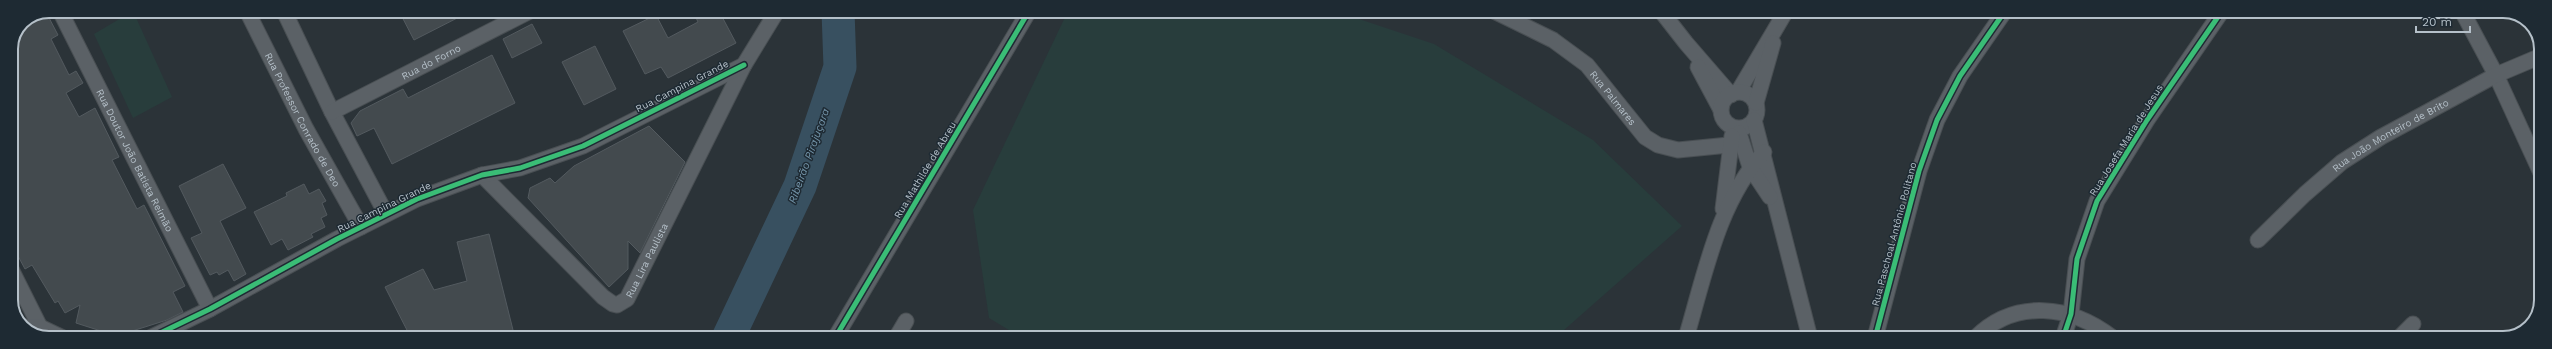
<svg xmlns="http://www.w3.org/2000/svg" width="2552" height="349" font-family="'Work Sans',sans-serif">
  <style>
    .green { fill: #283d3c }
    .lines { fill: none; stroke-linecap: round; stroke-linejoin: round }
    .river { stroke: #385060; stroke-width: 33 }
    .building { fill: #434a4e; stroke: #535a5f }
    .minor-casing { stroke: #494f53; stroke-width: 17 }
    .minor { stroke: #5b6166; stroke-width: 15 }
    .cycleway-casing { stroke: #1e2a33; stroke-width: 8 }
    .cycleway { stroke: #3abd76; stroke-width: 5 }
    .labels { text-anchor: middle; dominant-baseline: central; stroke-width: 3; stroke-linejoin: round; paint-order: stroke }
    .street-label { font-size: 10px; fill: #b5c0c9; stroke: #1e2a33 }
    .water-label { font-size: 11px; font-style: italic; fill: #7596ab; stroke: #1e2a33 }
    .rim { fill: none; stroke: #b5c0c9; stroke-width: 2 }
  </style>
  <rect width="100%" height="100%" fill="#2b3338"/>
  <g class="green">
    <path d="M 133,11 L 172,97 L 133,118 L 94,34 Z"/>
    <path d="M 1068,11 L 1335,11 L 1434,44 L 1593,140 L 1682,226 L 1555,338 L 1022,338 L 989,318 L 973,210 Z"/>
  </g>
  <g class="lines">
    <path class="river" d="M 728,338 L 800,186 L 840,67 L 838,11"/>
  </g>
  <g class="building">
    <path d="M 399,11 L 471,11 L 414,40 Z"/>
    <path d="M 693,11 L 719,11 L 736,43 L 668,78 L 661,67 L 645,74 L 623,31 L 656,15 L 668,38 L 698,22 Z"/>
    <path d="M 46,12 L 58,35 L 51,39 L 69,75 L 76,71 L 83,83 L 66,93 L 79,117 L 95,108 L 119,157 L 112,160 L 137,209 L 144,205 L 185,286 L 173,292 L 183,312 L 167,320 L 129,332 L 101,331 L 76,323 L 80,305 L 65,313 L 58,301 L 55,303 L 32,265 L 25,269 L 11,243 L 11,49 L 22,22 Z"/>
    <path d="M 532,24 L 542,43 L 512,58 L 503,39 Z"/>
    <path d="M 595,46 L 616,89 L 584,105 L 562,62 Z"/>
    <path d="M 492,55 L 515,103 L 392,164 L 374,128 L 357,136 L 351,123 L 360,111 L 403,89 L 408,98 Z"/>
    <path d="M 649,126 L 685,162 L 640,253 L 628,241 L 628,269 L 609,287 L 528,198 L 530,188 L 550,178 L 555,183 L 574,166 Z"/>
    <path d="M 223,164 L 246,208 L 220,221 L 246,274 L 234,281 L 228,270 L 219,275 L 217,272 L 210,275 L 191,238 L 202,233 L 179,186 Z"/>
    <path d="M 304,184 L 309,194 L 319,189 L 326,201 L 322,203 L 327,215 L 321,218 L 325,227 L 311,234 L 313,237 L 288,250 L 282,239 L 271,245 L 254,212 L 287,196 L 286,193 Z"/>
    <path d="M 489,234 L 515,338 L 411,338 L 385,287 L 423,269 L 434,290 L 467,281 L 457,242 Z"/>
  </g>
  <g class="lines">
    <g class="minor-casing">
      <g id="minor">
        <path id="s1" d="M 60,11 L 210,309"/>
        <path id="s2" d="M 247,11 L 306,129 L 361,227"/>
        <path d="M 284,11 L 332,112 L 386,214"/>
        <path id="s3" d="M 1494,11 L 1553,40 L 1587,65 L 1645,137 L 1658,145 L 1678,150 L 1729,145 L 1741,141"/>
        <path d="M 1661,11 L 1686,43 L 1731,95"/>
        <path d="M 2462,11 L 2496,75 L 2541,173"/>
        <path d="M 1698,67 L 1721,110"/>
        <path d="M 1738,92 L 1786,11"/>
        <circle cx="1739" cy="110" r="18"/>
        <path d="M 1756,103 L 1773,43"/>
        <path id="s4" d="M 332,112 L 530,11"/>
        <path d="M 1754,120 L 1810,338"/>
        <path d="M 1739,133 L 1750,167 L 1770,197"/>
        <path id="s5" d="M 482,175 L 603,297 L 613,304 L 617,305 L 627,299 L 744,65 L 777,11"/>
        <path d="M 1723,209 L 1732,136"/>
        <path id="s6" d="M 2258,240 L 2305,194 L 2342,162 L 2381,137 L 2496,75 L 2541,56"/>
        <path d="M 11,269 L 40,327"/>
        <path d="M 22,327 L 40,327 L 63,338"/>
        <path d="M 150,338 L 210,309 L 337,239 L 417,199 L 482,175 L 520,168 L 583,146 L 744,65"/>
        <path d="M 835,338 L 1029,11"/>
        <path d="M 896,338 L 906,321"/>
        <path d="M 1686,338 C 1705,274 1718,202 1764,152"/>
        <path d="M 1875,338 L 1919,171 L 1937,120 L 1960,76 L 2005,11"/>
        <path d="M 1975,338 C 2015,298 2071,305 2113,338"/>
        <path d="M 2063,338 L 2071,314 L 2077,259 L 2097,201 L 2147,120 L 2222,11"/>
        <path d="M 2399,338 L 2413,324"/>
      </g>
    </g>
    <use href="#minor" class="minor"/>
    <g class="cycleway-casing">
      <g id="cycleway">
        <path d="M 150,338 L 210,309 L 337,239 L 417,199 L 482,175 L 520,168 L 583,146 L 744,65"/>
        <path d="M 835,338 L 1029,11"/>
        <path d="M 1875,338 L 1919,171 L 1937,120 L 1960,76 L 2005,11"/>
        <path d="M 2063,338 L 2071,314 L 2077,259 L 2097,201 L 2147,120 L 2222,11"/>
      </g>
    </g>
    <use href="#cycleway" class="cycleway"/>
  </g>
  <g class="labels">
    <g class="street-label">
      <text stroke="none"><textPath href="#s4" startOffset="111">Rua do Forno</textPath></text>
      <text transform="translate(682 86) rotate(-27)">Rua Campina Grande</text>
      <text stroke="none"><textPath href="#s3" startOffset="150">Rua Palmares</textPath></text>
      <text stroke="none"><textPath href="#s2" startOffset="122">Rua Professor Conrado de Deo</textPath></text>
      <text stroke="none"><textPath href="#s6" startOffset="170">Rua João Monteiro de Brito</textPath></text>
      <text transform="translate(2126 140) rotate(-58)">Rua Josefa Maria de Jesus</text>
      <text stroke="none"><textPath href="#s1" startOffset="167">Rua Doutor João Batista Reimão</textPath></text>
      <text transform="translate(925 170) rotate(-59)">Rua Mathilde de Abreu</text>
      <text transform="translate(384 207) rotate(-26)">Rua Campina Grande</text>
      <text transform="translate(1894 234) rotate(-75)">Rua Paschoal Antônio Politano</text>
      <text stroke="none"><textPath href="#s5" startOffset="243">Rua Lira Paulista</textPath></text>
    </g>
    <g class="water-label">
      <text transform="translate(809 156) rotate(-70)">Ribeirão Pirajuçara</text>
    </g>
  </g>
  <path d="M0 0H2552V349H0ZM49 18H2503A31 31 0 0 1 2534 49V300A31 31 0 0 1 2503 331H49A31 31 0 0 1 18 300V49A31 31 0 0 1 49 18Z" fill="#1e2a33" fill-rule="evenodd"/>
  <path class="rim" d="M49 18H2503A31 31 0 0 1 2534 49V300A31 31 0 0 1 2503 331H49A31 31 0 0 1 18 300V49A31 31 0 0 1 49 18Z"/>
  <path d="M2416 26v6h54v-6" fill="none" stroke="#b5c0c9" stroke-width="2"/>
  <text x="2422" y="26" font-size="12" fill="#b5c0c9" stroke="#1e2a33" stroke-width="3" paint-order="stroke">20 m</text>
</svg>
